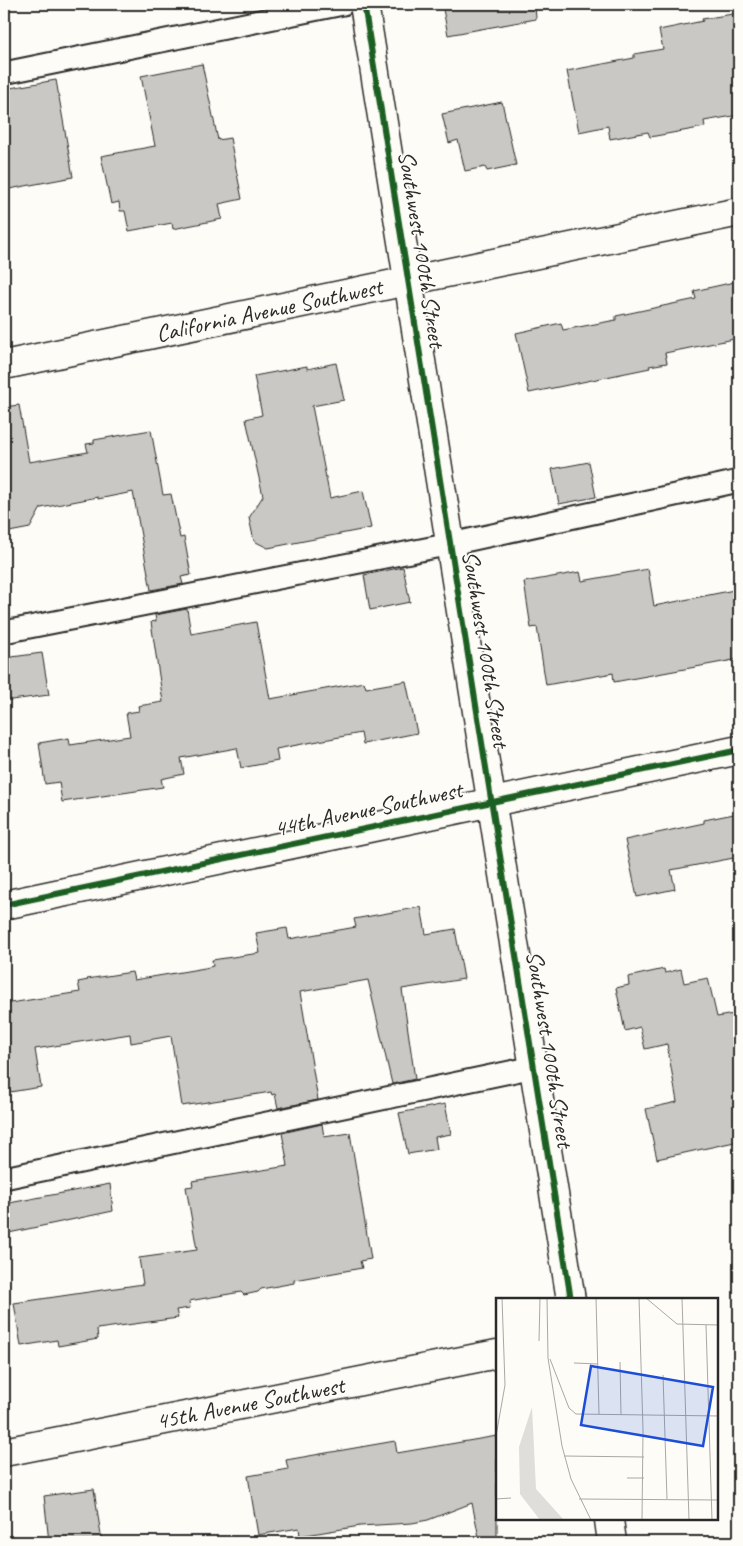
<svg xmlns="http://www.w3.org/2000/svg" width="743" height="1546" font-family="Caveat,sans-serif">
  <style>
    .building { fill: #c9c8c4; stroke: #2b2b2b }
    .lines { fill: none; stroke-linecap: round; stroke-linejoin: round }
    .service-casing { stroke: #2b2b2b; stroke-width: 25 }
    .minor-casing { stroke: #2b2b2b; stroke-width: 31 }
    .tertiary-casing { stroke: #2b2b2b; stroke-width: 31 }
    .service { stroke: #fdfcf7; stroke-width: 21 }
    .minor { stroke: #fdfcf7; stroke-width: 28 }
    .tertiary { stroke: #fdfcf7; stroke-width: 28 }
    .cycleway-casing { stroke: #fdfcf7; stroke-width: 9 }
    .cycleway { stroke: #1b5e20; stroke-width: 6 }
    .labels { text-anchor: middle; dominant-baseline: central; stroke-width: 4; stroke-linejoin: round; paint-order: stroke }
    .street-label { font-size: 24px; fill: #2b2b2b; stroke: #fdfcf7 }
    .inset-road { fill: none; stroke: #a9a8a5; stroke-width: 1 }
    .view { fill: #1d4ed8; fill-opacity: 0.15; stroke: #1d4ed8; stroke-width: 2.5 }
    .inset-edge { fill: none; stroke: #2b2b2b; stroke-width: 2.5 }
  </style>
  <rect width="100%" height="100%" fill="#fdfcf7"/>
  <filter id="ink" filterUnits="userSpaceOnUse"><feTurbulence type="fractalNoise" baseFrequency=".02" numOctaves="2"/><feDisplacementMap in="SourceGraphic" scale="10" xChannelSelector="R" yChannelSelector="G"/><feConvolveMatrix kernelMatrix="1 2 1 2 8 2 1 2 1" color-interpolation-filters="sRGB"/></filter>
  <g filter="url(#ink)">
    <g class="building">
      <path d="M 442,4 L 535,4 L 536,19 L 448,35 Z"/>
      <path d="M 739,13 L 739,115 L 704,121 L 705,127 L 650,137 L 648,132 L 610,139 L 608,126 L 579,132 L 567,71 L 634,58 L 634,54 L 663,49 L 659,30 L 703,21 L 702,19 Z"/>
      <path d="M 202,64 L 218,140 L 230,138 L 242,199 L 219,204 L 222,219 L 173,229 L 172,223 L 129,231 L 125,211 L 120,211 L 119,202 L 111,204 L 101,156 L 155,146 L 141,76 Z"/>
      <path d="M 56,80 L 73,177 L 4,190 L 4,89 Z"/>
      <path d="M 502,102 L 516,165 L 487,171 L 485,167 L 465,171 L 458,140 L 449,143 L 442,114 Z"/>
      <path d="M 739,281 L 739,338 L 665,353 L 667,363 L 649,366 L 650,368 L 529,393 L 516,333 L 561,323 L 563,330 L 616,320 L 616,316 L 696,299 L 694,291 Z"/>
      <path d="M 336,363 L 344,400 L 312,406 L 330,498 L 363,491 L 371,528 L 268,548 L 254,541 L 249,518 L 263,496 L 246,419 L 262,415 L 254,376 L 307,366 L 307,369 Z"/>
      <path d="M 19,405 L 29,462 L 88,452 L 86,444 L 94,443 L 94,440 L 151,430 L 163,495 L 171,494 L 180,538 L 184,537 L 191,575 L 181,577 L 183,584 L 151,590 L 133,492 L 98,499 L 98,497 L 41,508 L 30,528 L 4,533 L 4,407 Z"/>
      <path d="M 589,462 L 596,497 L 559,504 L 552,469 Z"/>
      <path d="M 403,567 L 410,602 L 370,610 L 364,575 Z"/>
      <path d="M 648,569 L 654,606 L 739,589 L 739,659 L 614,682 L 613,673 L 546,685 L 537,627 L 531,628 L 524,582 L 580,572 L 582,581 Z"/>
      <path d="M 187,609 L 191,634 L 256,622 L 270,699 L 364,682 L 366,688 L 406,681 L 417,733 L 363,744 L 361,733 L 276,749 L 278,761 L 241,768 L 237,748 L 181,758 L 184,774 L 161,779 L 163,787 L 62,802 L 59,782 L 45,784 L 39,743 L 69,738 L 70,745 L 130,736 L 126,713 L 139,711 L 138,706 L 163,702 L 151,622 L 156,621 L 155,615 Z"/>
      <path d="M 42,653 L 49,695 L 4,701 L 4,658 Z"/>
      <path d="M 739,813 L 739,857 L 671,870 L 675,889 L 637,897 L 625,840 L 704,823 L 704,820 Z"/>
      <path d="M 421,907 L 426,934 L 455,929 L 464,979 L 402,989 L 415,1079 L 392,1084 L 368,980 L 300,992 L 318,1100 L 278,1108 L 275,1094 L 272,1095 L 271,1092 L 182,1106 L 171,1036 L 131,1043 L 130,1034 L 35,1049 L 41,1087 L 4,1093 L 4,1004 L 80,992 L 78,982 L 88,980 L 87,979 L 132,972 L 134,980 L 205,968 L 213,966 L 212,960 L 260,953 L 256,933 L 287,928 L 289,939 L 356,927 L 354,919 Z"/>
      <path d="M 664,969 L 665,973 L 681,969 L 684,983 L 708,978 L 717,1017 L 739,1013 L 739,1141 L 657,1159 L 646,1109 L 677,1102 L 667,1044 L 645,1049 L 640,1027 L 625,1031 L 616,988 L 629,985 L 628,977 Z"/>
      <path d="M 445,1104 L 451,1134 L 435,1137 L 437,1149 L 408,1154 L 399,1113 Z"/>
      <path d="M 322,1124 L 324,1137 L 350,1133 L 371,1259 L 360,1261 L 362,1268 L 294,1280 L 294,1283 L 261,1289 L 258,1292 L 244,1295 L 241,1292 L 189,1301 L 190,1308 L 176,1310 L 178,1318 L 97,1329 L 98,1339 L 58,1346 L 57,1340 L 21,1346 L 14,1303 L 143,1284 L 139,1258 L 197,1250 L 186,1187 L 193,1186 L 192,1181 L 288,1166 L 282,1133 Z"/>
      <path d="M 110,1184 L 113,1211 L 4,1234 L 4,1204 Z"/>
      <path d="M 497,1436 L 497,1542 L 480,1542 L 472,1503 L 428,1520 L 412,1523 L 360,1526 L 300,1536 L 299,1528 L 258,1535 L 248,1476 L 288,1469 L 286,1460 L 395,1441 L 397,1453 Z"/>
      <path d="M 94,1489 L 102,1542 L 49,1542 L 44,1496 Z"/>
    </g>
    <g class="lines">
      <g class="service-casing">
        <g id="service">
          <path d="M 4,73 L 343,4"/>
          <path d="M 4,632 L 451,544 L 739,481"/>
          <path d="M 4,1178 L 534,1067"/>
        </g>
      </g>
      <g class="minor-casing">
        <g id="minor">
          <path d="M 4,365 L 739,212"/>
          <path d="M 4,905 L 739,750"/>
          <path d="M 4,1452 L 497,1354"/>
        </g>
      </g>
      <g class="tertiary-casing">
        <g id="tertiary">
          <path d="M 364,4 L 571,1300"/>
          <path d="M 609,1520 L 612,1542"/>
        </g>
      </g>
      <use href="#service" class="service"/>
      <use href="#minor" class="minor"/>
      <use href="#tertiary" class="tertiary"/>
      <g class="cycleway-casing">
        <g id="cycleway">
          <path d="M 364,4 L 571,1300"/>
          <path d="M 4,905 L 739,750"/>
        </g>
      </g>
      <use href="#cycleway" class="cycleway"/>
    </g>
  </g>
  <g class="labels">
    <g class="street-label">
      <text transform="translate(422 249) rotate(81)">Southwest 100th Street</text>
      <text transform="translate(269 310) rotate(-12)">California Avenue Southwest</text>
      <text transform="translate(486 649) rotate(81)">Southwest 100th Street</text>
      <text transform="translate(368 809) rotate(-12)">44th Avenue Southwest</text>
      <text transform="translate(550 1049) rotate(81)">Southwest 100th Street</text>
      <text transform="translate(250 1403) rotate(-11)">45th Avenue Southwest</text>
    </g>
  </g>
  <g transform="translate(496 1298)">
    <rect width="222" height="222" fill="#fdfcf7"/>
    <path d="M 36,109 L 40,191 L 68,222 L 44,222 L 24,196 L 23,149 Z" fill="#dfdeda"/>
    <path class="inset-road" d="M 51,0 L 52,60 L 66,148 L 75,181 L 95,222M 100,0 L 103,116M 143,0 L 147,132 L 146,222M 150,0 L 181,26 L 223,27M 186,0 L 193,222M 210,27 L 216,222M 43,43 L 44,0M 54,61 L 73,110 L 80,116 L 223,118M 124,64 L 125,117M 78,65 L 102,66M 167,77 L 171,201M 0,138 L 9,87 L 6,0M 68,158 L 148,159M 131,180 L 148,180M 0,201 L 15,200M 83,201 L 223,202"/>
    <path class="view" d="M 95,68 L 217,89 L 207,148 L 85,127 Z"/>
    <rect width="222" height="222" class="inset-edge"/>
  </g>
  <rect width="743" height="1546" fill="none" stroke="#fdfcf7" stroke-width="20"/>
  <rect x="10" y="10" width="723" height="1526" fill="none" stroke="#2b2b2b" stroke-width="2" filter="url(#ink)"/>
</svg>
